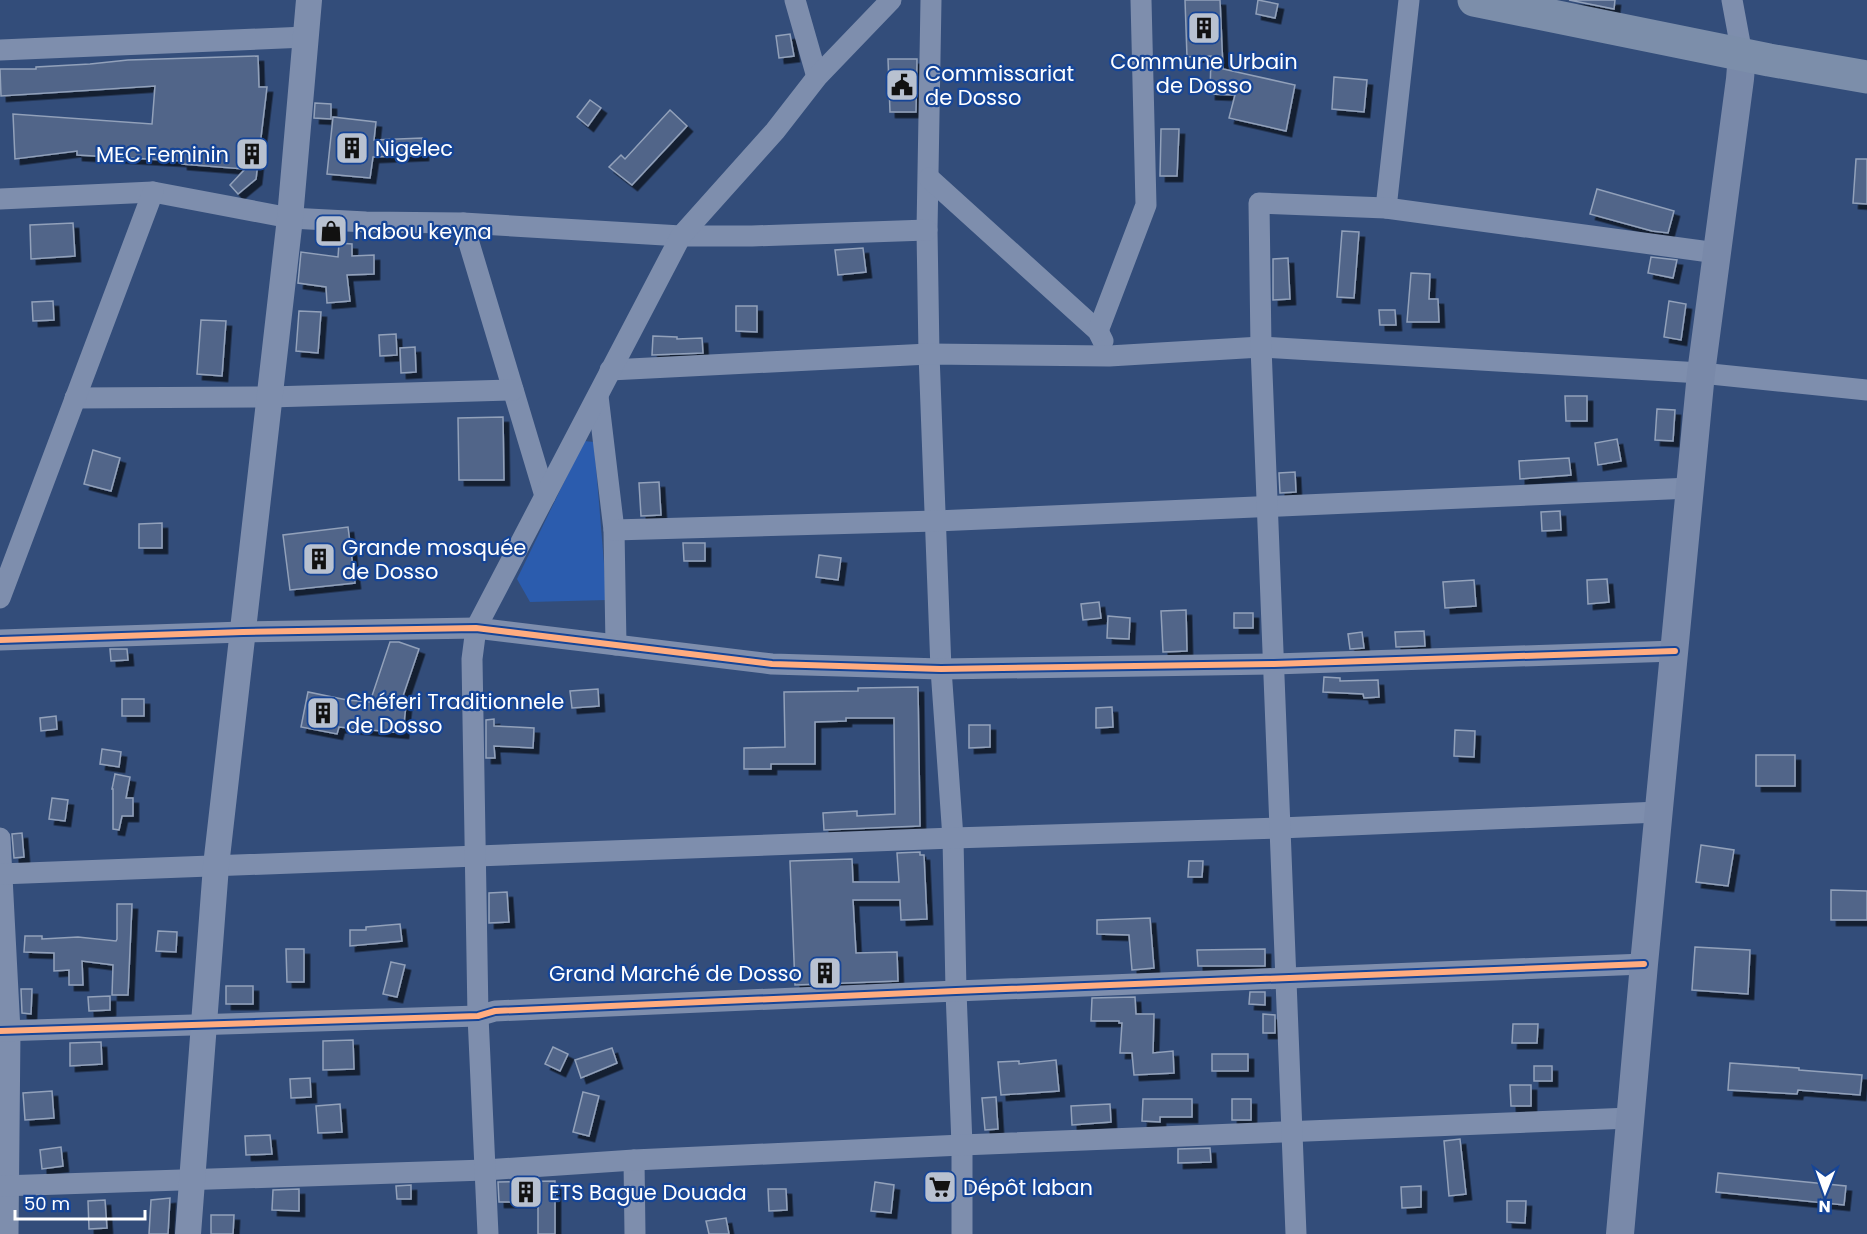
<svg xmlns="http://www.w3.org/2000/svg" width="1867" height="1234" font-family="Poppins,sans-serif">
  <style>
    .green { fill: #2b5cae }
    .building { fill: #516589; stroke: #92a1ba; stroke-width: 1.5; filter: url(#shadow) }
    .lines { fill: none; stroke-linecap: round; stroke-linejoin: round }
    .minor { stroke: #7e8ead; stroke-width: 21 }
    .tertiary { stroke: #7e8ead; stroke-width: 26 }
    .secondary { stroke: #7989a9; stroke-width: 28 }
    .trunk { stroke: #7c8eaa; stroke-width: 33 }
    .cycleway-casing { stroke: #164597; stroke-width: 10 }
    .cycleway { stroke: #ffac80; stroke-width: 6 }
    .labels { text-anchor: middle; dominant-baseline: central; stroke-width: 4.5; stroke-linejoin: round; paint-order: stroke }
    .poi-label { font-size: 21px; fill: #fff; stroke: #164597; text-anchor: start }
  </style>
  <defs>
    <filter id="shadow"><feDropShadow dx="5.5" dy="5.5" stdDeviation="0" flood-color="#0009"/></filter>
  </defs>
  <rect width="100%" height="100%" fill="#334d7a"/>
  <path class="green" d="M 584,441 L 594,442 L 607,600 L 530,602 L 517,579 Z"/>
  <g class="building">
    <path d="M 1185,0 L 1220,0 L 1223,69 L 1295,85 L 1286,131 L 1229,118 L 1235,95 L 1210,94 L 1211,56 L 1187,57 Z"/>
    <path d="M 1258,0 L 1278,4 L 1275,18 L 1256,14 Z"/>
    <path d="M 1569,0 L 1615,0 L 1614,9 Z"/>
    <path d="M 790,34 L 794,56 L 779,58 L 776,36 Z"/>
    <path d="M 258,56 L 259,87 L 267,87 L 256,179 L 238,194 L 230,185 L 245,169 L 182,164 L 182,161 L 77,155 L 77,151 L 15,159 L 13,114 L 152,124 L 155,86 L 1,96 L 0,69 L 36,69 L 36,67 L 90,64 L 128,60 Z"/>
    <path d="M 888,59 L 917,59 L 916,112 L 890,112 Z"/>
    <path d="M 1334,77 L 1367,80 L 1364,112 L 1332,109 Z"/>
    <path d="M 590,100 L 601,108 L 588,126 L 577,117 Z"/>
    <path d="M 315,103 L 331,104 L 331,119 L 314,118 Z"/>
    <path d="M 670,110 L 687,126 L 632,185 L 609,167 L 621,155 L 625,159 Z"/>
    <path d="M 333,117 L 376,122 L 374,140 L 422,138 L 423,155 L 373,157 L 370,178 L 327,174 Z"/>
    <path d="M 1161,129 L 1179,129 L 1177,176 L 1160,176 Z"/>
    <path d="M 1856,159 L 1867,159 L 1867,204 L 1853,203 Z"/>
    <path d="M 1597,189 L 1674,211 L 1668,233 L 1652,231 L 1590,214 Z"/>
    <path d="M 73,223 L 75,256 L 31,259 L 30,225 Z"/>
    <path d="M 1342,231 L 1359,232 L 1354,298 L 1337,297 Z"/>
    <path d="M 339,243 L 352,244 L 352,256 L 374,255 L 374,274 L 347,275 L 350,301 L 327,303 L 326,287 L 298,283 L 301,252 L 338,257 Z"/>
    <path d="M 863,248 L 866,272 L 838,275 L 835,250 Z"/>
    <path d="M 1651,257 L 1677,260 L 1673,278 L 1648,273 Z"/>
    <path d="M 1288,258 L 1290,299 L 1273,300 L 1273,259 Z"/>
    <path d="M 1411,273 L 1430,274 L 1429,299 L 1438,299 L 1439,322 L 1407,322 Z"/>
    <path d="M 53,301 L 54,320 L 33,321 L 32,302 Z"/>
    <path d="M 1669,301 L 1686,304 L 1681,340 L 1664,337 Z"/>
    <path d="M 736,306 L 757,306 L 757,332 L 736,331 Z"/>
    <path d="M 1379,310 L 1395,310 L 1396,325 L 1380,325 Z"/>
    <path d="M 299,311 L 321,312 L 318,353 L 296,351 Z"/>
    <path d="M 201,320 L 226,321 L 222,376 L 197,374 Z"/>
    <path d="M 396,334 L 397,355 L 380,356 L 379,335 Z"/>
    <path d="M 653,336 L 677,337 L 677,339 L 702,338 L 703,353 L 652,355 Z"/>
    <path d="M 415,347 L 416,372 L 401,373 L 400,348 Z"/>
    <path d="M 1565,396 L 1587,396 L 1587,421 L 1566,421 Z"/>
    <path d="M 1657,409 L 1675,410 L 1673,441 L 1655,440 Z"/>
    <path d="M 503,417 L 504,480 L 459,480 L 458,418 Z"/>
    <path d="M 1617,439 L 1621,461 L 1598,465 L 1595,443 Z"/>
    <path d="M 93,450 L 120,458 L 111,491 L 84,484 Z"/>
    <path d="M 1569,458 L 1571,475 L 1520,479 L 1519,461 Z"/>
    <path d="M 1295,472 L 1296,492 L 1280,493 L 1279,473 Z"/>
    <path d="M 659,482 L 661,515 L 641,516 L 639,483 Z"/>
    <path d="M 1560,511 L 1561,530 L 1542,531 L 1541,512 Z"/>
    <path d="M 162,523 L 162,548 L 139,548 L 139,524 Z"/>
    <path d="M 348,527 L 355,583 L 290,590 L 283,535 Z"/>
    <path d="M 683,543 L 705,543 L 705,561 L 684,561 Z"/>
    <path d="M 819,555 L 841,558 L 838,580 L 816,577 Z"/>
    <path d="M 1607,579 L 1609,602 L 1588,604 L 1587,580 Z"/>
    <path d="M 1474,580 L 1476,606 L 1445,608 L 1443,582 Z"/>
    <path d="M 1099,602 L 1101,618 L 1083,620 L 1081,604 Z"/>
    <path d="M 1186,610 L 1187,651 L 1163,652 L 1161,611 Z"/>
    <rect x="1234" y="613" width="19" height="15"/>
    <path d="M 1108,616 L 1130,618 L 1129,639 L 1107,638 Z"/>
    <path d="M 1424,631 L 1425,646 L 1396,647 L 1395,632 Z"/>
    <path d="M 1362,632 L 1364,648 L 1350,649 L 1348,634 Z"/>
    <path d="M 390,642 L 399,642 L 419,649 L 400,705 L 406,705 L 403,733 L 339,727 L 337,734 L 301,727 L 308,692 L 347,700 L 370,702 Z"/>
    <path d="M 110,649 L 127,649 L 128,660 L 111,661 Z"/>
    <path d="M 1324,677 L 1340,678 L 1340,681 L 1378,680 L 1379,697 L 1364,698 L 1363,694 L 1323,692 Z"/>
    <path d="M 918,687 L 920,826 L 824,830 L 823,813 L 857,811 L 857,816 L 895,814 L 894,718 L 846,718 L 846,721 L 815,722 L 815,764 L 771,764 L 771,769 L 744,769 L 744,748 L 785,747 L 784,692 L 858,691 L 858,688 Z"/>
    <path d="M 598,689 L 599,706 L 572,708 L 570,691 Z"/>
    <rect x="122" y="699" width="22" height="17"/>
    <path d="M 1112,707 L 1113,727 L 1096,728 L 1096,708 Z"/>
    <path d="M 56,716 L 57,729 L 41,731 L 40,718 Z"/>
    <path d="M 494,719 L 494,726 L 534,728 L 533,748 L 494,746 L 495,758 L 486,758 L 486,720 Z"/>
    <path d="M 969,725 L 990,725 L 990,747 L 969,748 Z"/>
    <path d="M 1455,730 L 1475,731 L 1474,757 L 1454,756 Z"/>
    <path d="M 102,749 L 121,752 L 119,767 L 100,764 Z"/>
    <rect x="1756" y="755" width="39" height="31"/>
    <path d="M 115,774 L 130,777 L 126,798 L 133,798 L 133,816 L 122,816 L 119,830 L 113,829 L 113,789 L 112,789 Z"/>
    <path d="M 52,798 L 68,800 L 65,821 L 49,819 Z"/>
    <path d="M 22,833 L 24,857 L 14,858 L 12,834 Z"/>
    <path d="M 1701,845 L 1734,850 L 1728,886 L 1696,882 Z"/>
    <path d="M 920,852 L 920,855 L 924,855 L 927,919 L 901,920 L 900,900 L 853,900 L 856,953 L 897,952 L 898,981 L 795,985 L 790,861 L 852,859 L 853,882 L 899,882 L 897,853 Z"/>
    <path d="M 1189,861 L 1203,861 L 1202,877 L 1188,877 Z"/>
    <path d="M 1831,890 L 1867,891 L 1867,920 L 1831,920 Z"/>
    <path d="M 507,892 L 509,922 L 489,923 L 489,893 Z"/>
    <path d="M 117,904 L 132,904 L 128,995 L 112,995 L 113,965 L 82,961 L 83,985 L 69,985 L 69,970 L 54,971 L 54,953 L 24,952 L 25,936 L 42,936 L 42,939 L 78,937 L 116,941 L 117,939 Z"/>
    <path d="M 1150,918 L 1154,968 L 1132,970 L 1129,935 L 1097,934 L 1097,920 Z"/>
    <path d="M 400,924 L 402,941 L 350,946 L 350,930 L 366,930 L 366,927 Z"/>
    <path d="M 158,931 L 177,932 L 176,952 L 156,951 Z"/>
    <path d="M 1695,947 L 1750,950 L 1748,994 L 1692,990 Z"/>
    <path d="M 286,949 L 304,949 L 304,982 L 287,982 Z"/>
    <path d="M 1265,949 L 1265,966 L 1198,966 L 1197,950 Z"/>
    <path d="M 391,962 L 405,965 L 397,997 L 383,994 Z"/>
    <rect x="226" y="986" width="27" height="18"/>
    <path d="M 21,989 L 32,989 L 31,1014 L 22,1013 Z"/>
    <path d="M 1250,992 L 1265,992 L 1265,1005 L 1249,1004 Z"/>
    <path d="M 110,996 L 110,1010 L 89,1011 L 88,997 Z"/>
    <path d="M 1135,997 L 1136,1014 L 1154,1014 L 1153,1053 L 1173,1051 L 1174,1073 L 1134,1075 L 1132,1053 L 1120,1053 L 1122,1023 L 1119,1023 L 1119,1021 L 1091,1021 L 1092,998 Z"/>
    <path d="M 1263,1014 L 1275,1015 L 1275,1033 L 1263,1033 Z"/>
    <path d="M 1513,1024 L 1538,1024 L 1537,1043 L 1512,1043 Z"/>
    <path d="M 353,1040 L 354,1069 L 323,1070 L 323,1041 Z"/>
    <path d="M 101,1042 L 102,1064 L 70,1066 L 70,1043 Z"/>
    <path d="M 553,1047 L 568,1054 L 560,1071 L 545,1064 Z"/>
    <path d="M 612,1048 L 617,1063 L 581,1078 L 575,1060 Z"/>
    <rect x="1212" y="1054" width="36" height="17"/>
    <path d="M 1056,1060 L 1059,1091 L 1001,1095 L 998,1062 L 1019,1061 L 1019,1064 Z"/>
    <path d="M 1730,1063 L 1799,1068 L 1799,1070 L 1862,1075 L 1860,1095 L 1798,1090 L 1797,1094 L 1728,1090 Z"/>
    <rect x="1534" y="1066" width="18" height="15"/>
    <path d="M 310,1078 L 311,1097 L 291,1098 L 290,1079 Z"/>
    <path d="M 1510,1085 L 1531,1085 L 1531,1106 L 1511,1106 Z"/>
    <path d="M 52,1091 L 54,1118 L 25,1120 L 23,1093 Z"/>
    <path d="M 583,1092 L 599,1096 L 589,1136 L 573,1132 Z"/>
    <path d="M 996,1097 L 998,1129 L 985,1130 L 982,1098 Z"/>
    <path d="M 1143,1099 L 1192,1099 L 1192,1117 L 1160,1117 L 1160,1122 L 1142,1121 Z"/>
    <rect x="1232" y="1099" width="19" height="21"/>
    <path d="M 340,1104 L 342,1132 L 318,1133 L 316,1106 Z"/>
    <path d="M 1110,1104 L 1111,1122 L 1072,1125 L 1071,1106 Z"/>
    <path d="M 270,1135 L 272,1154 L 246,1155 L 245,1136 Z"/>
    <path d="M 1460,1139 L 1466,1194 L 1449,1196 L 1444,1141 Z"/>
    <path d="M 61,1147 L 63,1166 L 42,1169 L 40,1150 Z"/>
    <path d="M 1210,1148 L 1211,1162 L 1178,1163 L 1178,1149 Z"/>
    <path d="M 1718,1173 L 1846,1186 L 1844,1205 L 1716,1192 Z"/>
    <path d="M 555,1181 L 555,1234 L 538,1234 L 538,1202 L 499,1202 L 498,1182 Z"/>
    <path d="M 875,1182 L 894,1185 L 891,1213 L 871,1211 Z"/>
    <path d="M 411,1185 L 411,1199 L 397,1199 L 396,1186 Z"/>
    <path d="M 1421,1186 L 1421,1207 L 1402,1208 L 1401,1187 Z"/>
    <path d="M 299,1189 L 299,1211 L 272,1210 L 273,1190 Z"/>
    <path d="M 768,1189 L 786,1189 L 787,1210 L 769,1211 Z"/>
    <path d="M 170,1198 L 168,1234 L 149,1234 L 151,1200 Z"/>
    <path d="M 105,1200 L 107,1228 L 89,1229 L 88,1201 Z"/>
    <path d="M 1507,1201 L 1526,1201 L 1525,1223 L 1507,1222 Z"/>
    <path d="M 211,1215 L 234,1215 L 233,1234 L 211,1234 Z"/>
    <path d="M 726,1218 L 729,1234 L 709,1234 L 706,1221 Z"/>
  </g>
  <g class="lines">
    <g class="minor">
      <path d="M 795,0 L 817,77"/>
      <path d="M 931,0 L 927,230 L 929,354 L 941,669 L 953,838 L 956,991 L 962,1145 L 962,1234"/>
      <path d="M 1732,0 L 1742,54"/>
      <path d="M 0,50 L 306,37"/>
      <path d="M 929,178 L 1098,331 L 1103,341"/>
      <path d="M 0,199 L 153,192 L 290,218 L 366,222 L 463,223 L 681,236 L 752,236 L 927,230"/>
      <path d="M 1386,208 L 1409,0"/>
      <path d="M 463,223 L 545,496"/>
      <path d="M 1098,331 L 1146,205 L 1141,0"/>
      <path d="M 610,370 L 929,354 L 1109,356 L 1261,347 L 1701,373 L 1867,390"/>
      <path d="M 598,396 L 614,530 L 616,645"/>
      <path d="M 75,398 L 270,397 L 513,390"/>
      <path d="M 614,530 L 936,521 L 1691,488"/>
      <path d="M 0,598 L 153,192"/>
      <path d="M 0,640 L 243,632 L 476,628 L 772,664 L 941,669 L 1274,664 L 1675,651"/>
      <path d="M 0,838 L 10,1031 L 8,1234"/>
      <path d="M 0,874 L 953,838 L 1280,828 L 1659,812"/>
      <path d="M 0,1031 L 478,1016 L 495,1011 L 956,991 L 1644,964"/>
      <path d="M 634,1160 L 635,1234"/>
      <path d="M 0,1186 L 485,1170 L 634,1160 L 962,1145 L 1631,1118"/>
      <path d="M 488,1234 L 478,1016 L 472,659 L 476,628 L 681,236 L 775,131 L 817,77 L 891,0"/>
      <path d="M 1296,1234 L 1261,347 L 1259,203 L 1386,208 L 1717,253"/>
    </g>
    <path class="tertiary" d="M 188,1234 L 216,866 L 290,218 L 309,0"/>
    <path class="secondary" d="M 1620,1234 L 1644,964 L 1701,373 L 1740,79 L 1742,54"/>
    <path class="trunk" d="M 1474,0 L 1769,60 L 1867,77"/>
    <g class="cycleway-casing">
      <g id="cycleway">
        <path d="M 0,640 L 243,632 L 476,628 L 772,664 L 941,669 L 1274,664 L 1675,651"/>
        <path d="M 0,1031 L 478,1016 L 495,1011 L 956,991 L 1644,964"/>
      </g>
    </g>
    <use href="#cycleway" class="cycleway"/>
  </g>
  <defs>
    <g id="building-square" transform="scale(1.725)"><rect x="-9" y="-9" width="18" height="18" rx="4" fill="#b8c1d0" stroke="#164597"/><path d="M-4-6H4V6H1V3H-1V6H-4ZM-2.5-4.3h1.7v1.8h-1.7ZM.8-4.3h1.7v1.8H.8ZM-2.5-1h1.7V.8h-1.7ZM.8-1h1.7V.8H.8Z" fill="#111"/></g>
    <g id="civic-square" transform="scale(1.725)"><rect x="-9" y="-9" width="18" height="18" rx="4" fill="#b8c1d0" stroke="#164597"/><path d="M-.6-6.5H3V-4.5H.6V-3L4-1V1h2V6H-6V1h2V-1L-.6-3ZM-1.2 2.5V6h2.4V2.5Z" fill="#111"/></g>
    <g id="shop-square" transform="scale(1.725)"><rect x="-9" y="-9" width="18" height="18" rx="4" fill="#b8c1d0" stroke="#164597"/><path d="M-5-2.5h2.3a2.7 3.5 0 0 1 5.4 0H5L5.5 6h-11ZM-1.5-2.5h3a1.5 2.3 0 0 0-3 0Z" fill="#111"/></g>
    <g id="supermarket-square" transform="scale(1.725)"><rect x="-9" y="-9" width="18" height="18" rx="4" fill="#b8c1d0" stroke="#164597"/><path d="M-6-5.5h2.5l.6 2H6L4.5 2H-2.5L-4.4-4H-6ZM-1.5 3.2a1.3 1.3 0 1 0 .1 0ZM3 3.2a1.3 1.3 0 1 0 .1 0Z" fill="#111"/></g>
  </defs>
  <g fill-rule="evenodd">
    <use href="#building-square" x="1204" y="28"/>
    <use href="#civic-square" x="902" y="85"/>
    <use href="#building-square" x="352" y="148"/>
    <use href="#building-square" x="252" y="154"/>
    <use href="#shop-square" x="331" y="231"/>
    <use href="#building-square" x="319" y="559"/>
    <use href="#building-square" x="323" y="713"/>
    <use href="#building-square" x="825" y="973"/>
    <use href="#supermarket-square" x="940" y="1187"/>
    <use href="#building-square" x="526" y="1192"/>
  </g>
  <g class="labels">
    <g class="poi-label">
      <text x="1204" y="61" text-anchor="middle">Commune Urbain<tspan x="1204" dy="24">de Dosso</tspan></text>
      <text x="925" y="73">Commissariat<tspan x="925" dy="24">de Dosso</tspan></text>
      <text x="375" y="148">Nigelec</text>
      <text x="229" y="154" text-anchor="end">MEC Feminin</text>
      <text x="354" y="231">habou keyna</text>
      <text x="342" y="547">Grande mosquée<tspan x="342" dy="24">de Dosso</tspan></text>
      <text x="346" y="701">Chéferi Traditionnele<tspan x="346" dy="24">de Dosso</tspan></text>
      <text x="802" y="973" text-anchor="end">Grand Marché de Dosso</text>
      <text x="963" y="1187">Dépôt laban</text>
      <text x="549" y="1192">ETS Bague Douada</text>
    </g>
  </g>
  <g transform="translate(1825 1192) rotate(181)" stroke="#164597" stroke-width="4.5" paint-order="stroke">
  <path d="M0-4.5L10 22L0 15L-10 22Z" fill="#ffffff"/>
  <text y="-9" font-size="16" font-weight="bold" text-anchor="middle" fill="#ffffff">N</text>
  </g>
  <path d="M15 1210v9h130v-9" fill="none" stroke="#ffffff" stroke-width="3"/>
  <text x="24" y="1210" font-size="18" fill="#ffffff" stroke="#164597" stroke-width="4.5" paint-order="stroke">50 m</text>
</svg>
